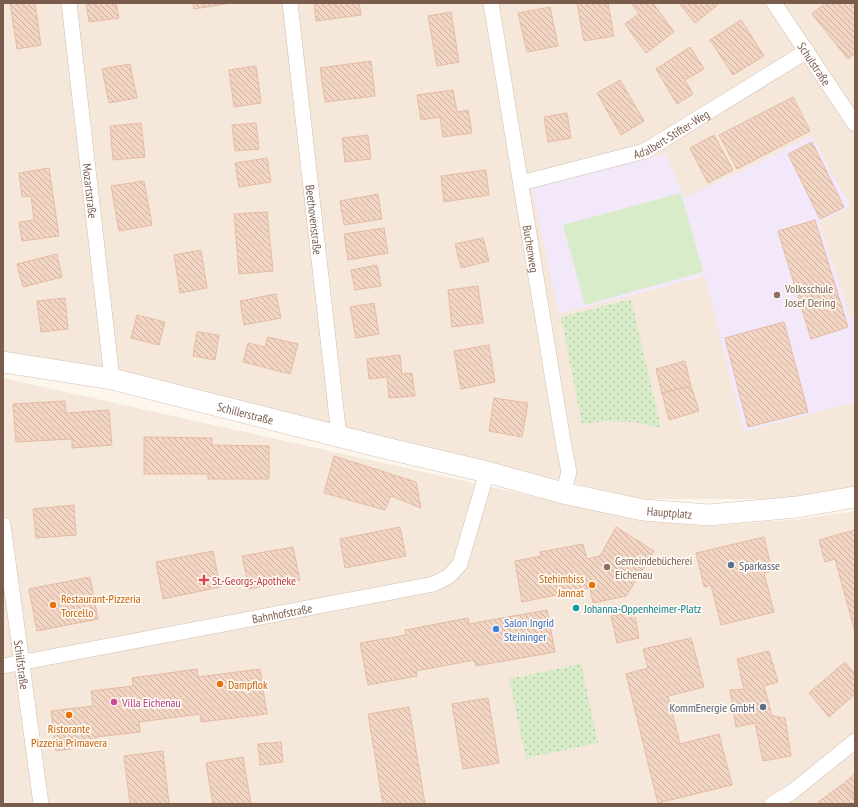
<svg xmlns="http://www.w3.org/2000/svg" width="858" height="807" font-family="'PT Sans Narrow',sans-serif">
  <style>
    .residential { fill: #f5e8da }
    .education { fill: #f3e8fa }
    .grass { fill: #d8ecc9 }
    .park { fill: url(#park-dots) }
    .building { fill: url(#building-back-hatch); stroke: #e6bba3 }
    .lines { fill: none; stroke-linecap: round; stroke-linejoin: round }
    .street-casing { stroke: #d1beb0; stroke-width: 16 }
    .secondary-casing { stroke: #d6c0b0; stroke-width: 22 }
    .street { stroke: #fff; stroke-width: 15 }
    .secondary { stroke: #fff; stroke-width: 21 }
    .education-dot { fill: #8d6e63; stroke: #fffaf3; stroke-width: 1.5 }
    .service-dot { fill: #5c6f8a; stroke: #fffaf3; stroke-width: 1.5 }
    .health-dot { fill: #e0444e; stroke: #fffaf3; stroke-width: 1.5 }
    .food-dot { fill: #e8710a; stroke: #fffaf3; stroke-width: 1.5 }
    .culture-dot { fill: #0f9aa8; stroke: #fffaf3; stroke-width: 1.5 }
    .shop-dot { fill: #3f7fe0; stroke: #fffaf3; stroke-width: 1.5 }
    .hotel-dot { fill: #d1479c; stroke: #fffaf3; stroke-width: 1.5 }
    .labels { text-anchor: middle; dominant-baseline: central; stroke-width: 3.5; stroke-linejoin: round; paint-order: stroke }
    .street-label { font-size: 12px; fill: #7a5c4d; stroke: #fffaf3 }
    .education-label { font-size: 12px; fill: #785e54; stroke: #fffaf3; text-anchor: start }
    .service-label { font-size: 12px; fill: #4e5e75; stroke: #fffaf3; text-anchor: start }
    .food-label { font-size: 12px; fill: #c56008; stroke: #fffaf3; text-anchor: start }
    .health-label { font-size: 12px; fill: #be3a42; stroke: #fffaf3; text-anchor: start }
    .culture-label { font-size: 12px; fill: #0d838f; stroke: #fffaf3; text-anchor: start }
    .shop-label { font-size: 12px; fill: #366cbe; stroke: #fffaf3; text-anchor: start }
    .hotel-label { font-size: 12px; fill: #b23c85; stroke: #fffaf3; text-anchor: start }
  </style>
  <defs>
    <pattern id="park-dots" width="8" height="8" patternUnits="userSpaceOnUse"><rect width="8" height="8" fill="#d8ecc9"/><path d="M2 2h.1M6 6h.1" fill="none" stroke="#b4c2a5" stroke-width="1.8" stroke-linecap="round"/></pattern>
    <pattern id="building-back-hatch" width="6" height="6" patternUnits="userSpaceOnUse"><rect width="6" height="6" fill="#f3d5c3"/><path d="M-1 5l2 2M0 0l6 6M5-1l2 2" fill="none" stroke="#cab0a1"/></pattern>
  </defs>
  <rect width="100%" height="100%" fill="#fdf6ec"/>
  <g class="residential">
    <path d="M 3,3 L 855,3 L 855,488 L 799,499 L 642,499 L 3,353 Z"/>
    <path d="M 3,378 L 639,520 L 709,526 L 801,519 L 855,511 L 855,804 L 3,804 Z"/>
  </g>
  <path class="education" d="M 812,136 L 850,206 L 819,222 L 851,319 L 855,318 L 855,402 L 744,432 L 705,276 L 559,314 L 531,187 L 665,154 L 686,198 Z"/>
  <path class="grass" d="M 681,193 L 703,272 L 585,305 L 563,225 Z"/>
  <g class="park">
    <path d="M 631,299 L 661,428 L 633,422 L 606,421 L 582,424 L 561,317 Z"/>
    <path d="M 581,664 L 598,743 L 526,758 L 509,679 Z"/>
  </g>
  <g class="building">
    <path d="M 10,3 L 35,3 L 41,45 L 17,49 Z"/>
    <path d="M 86,3 L 116,3 L 119,18 L 89,22 Z"/>
    <path d="M 193,3 L 231,3 L 194,9 Z"/>
    <path d="M 314,3 L 359,3 L 361,15 L 316,21 Z"/>
    <path d="M 577,3 L 608,3 L 614,36 L 584,41 Z"/>
    <path d="M 631,3 L 653,3 L 674,32 L 646,53 L 625,24 L 639,14 Z"/>
    <path d="M 679,3 L 720,3 L 695,23 Z"/>
    <path d="M 825,3 L 852,3 L 855,7 L 855,53 L 848,59 L 812,14 Z"/>
    <path d="M 550,7 L 558,46 L 527,52 L 518,13 Z"/>
    <path d="M 451,12 L 459,62 L 437,66 L 428,16 Z"/>
    <path d="M 741,20 L 764,56 L 733,75 L 710,40 Z"/>
    <path d="M 690,47 L 704,69 L 685,80 L 693,94 L 677,104 L 656,69 Z"/>
    <path d="M 371,61 L 375,96 L 325,102 L 320,68 Z"/>
    <path d="M 130,64 L 137,98 L 109,103 L 102,69 Z"/>
    <path d="M 256,66 L 261,103 L 234,107 L 229,70 Z"/>
    <path d="M 620,80 L 644,121 L 621,135 L 597,93 Z"/>
    <path d="M 453,90 L 457,112 L 468,110 L 472,133 L 443,137 L 440,117 L 421,120 L 417,95 Z"/>
    <path d="M 793,97 L 810,131 L 737,169 L 719,135 Z"/>
    <path d="M 567,113 L 571,138 L 548,142 L 544,117 Z"/>
    <path d="M 141,123 L 145,157 L 113,160 L 110,126 Z"/>
    <path d="M 256,123 L 259,149 L 235,151 L 232,125 Z"/>
    <path d="M 368,135 L 371,159 L 345,162 L 342,138 Z"/>
    <path d="M 714,135 L 733,170 L 708,183 L 690,148 Z"/>
    <path d="M 812,142 L 844,207 L 820,219 L 788,154 Z"/>
    <path d="M 267,158 L 271,182 L 239,187 L 235,163 Z"/>
    <path d="M 49,168 L 59,236 L 22,241 L 19,222 L 34,220 L 31,196 L 22,197 L 19,173 Z"/>
    <path d="M 486,170 L 489,195 L 444,202 L 441,176 Z"/>
    <path d="M 144,181 L 152,225 L 119,231 L 111,186 Z"/>
    <path d="M 378,194 L 382,219 L 344,225 L 340,201 Z"/>
    <path d="M 267,212 L 273,271 L 239,274 L 234,214 Z"/>
    <path d="M 815,220 L 848,327 L 811,339 L 778,231 Z"/>
    <path d="M 384,228 L 388,253 L 348,260 L 344,234 Z"/>
    <path d="M 483,238 L 489,261 L 461,268 L 455,244 Z"/>
    <path d="M 201,250 L 207,288 L 180,293 L 174,255 Z"/>
    <path d="M 57,254 L 62,277 L 23,287 L 17,264 Z"/>
    <path d="M 377,265 L 381,286 L 355,290 L 351,270 Z"/>
    <path d="M 478,286 L 483,323 L 452,327 L 448,290 Z"/>
    <path d="M 276,294 L 281,318 L 244,325 L 240,301 Z"/>
    <path d="M 65,298 L 68,329 L 41,332 L 37,301 Z"/>
    <path d="M 374,303 L 379,334 L 356,338 L 350,307 Z"/>
    <path d="M 137,315 L 165,322 L 159,345 L 131,338 Z"/>
    <path d="M 784,322 L 808,412 L 748,427 L 725,338 Z"/>
    <path d="M 197,332 L 219,335 L 215,360 L 193,356 Z"/>
    <path d="M 268,337 L 298,344 L 290,374 L 243,362 L 248,343 L 265,347 Z"/>
    <path d="M 489,345 L 495,382 L 461,389 L 454,351 Z"/>
    <path d="M 400,355 L 402,374 L 412,373 L 415,396 L 389,398 L 387,377 L 369,379 L 367,359 Z"/>
    <path d="M 685,361 L 691,386 L 662,393 L 656,369 Z"/>
    <path d="M 691,386 L 699,411 L 669,420 L 662,393 Z"/>
    <path d="M 494,398 L 528,403 L 522,437 L 489,431 Z"/>
    <path d="M 65,401 L 66,413 L 109,410 L 112,445 L 72,448 L 72,439 L 16,442 L 13,404 Z"/>
    <path d="M 144,437 L 212,438 L 212,445 L 269,446 L 269,479 L 208,479 L 208,474 L 144,474 Z"/>
    <path d="M 334,456 L 416,482 L 421,508 L 391,496 L 385,510 L 324,493 Z"/>
    <path d="M 74,505 L 76,535 L 36,538 L 33,509 Z"/>
    <path d="M 400,527 L 406,556 L 345,568 L 340,539 Z"/>
    <path d="M 616,527 L 654,551 L 626,596 L 593,603 L 590,588 L 522,602 L 515,561 L 541,556 L 540,552 L 583,544 L 587,559 L 600,556 Z"/>
    <path d="M 855,530 L 855,632 L 835,559 L 825,562 L 819,540 Z"/>
    <path d="M 764,537 L 772,571 L 764,573 L 774,612 L 721,625 L 711,585 L 704,587 L 696,553 Z"/>
    <path d="M 293,547 L 300,580 L 249,589 L 242,556 Z"/>
    <path d="M 213,551 L 220,587 L 163,599 L 156,562 Z"/>
    <path d="M 90,577 L 98,619 L 37,631 L 29,589 Z"/>
    <path d="M 547,610 L 555,652 L 476,666 L 474,660 L 416,671 L 417,676 L 368,685 L 360,643 L 406,635 L 405,630 L 468,618 L 469,624 Z"/>
    <path d="M 634,612 L 639,638 L 617,643 L 611,616 Z"/>
    <path d="M 691,638 L 704,687 L 668,696 L 680,744 L 719,734 L 732,785 L 658,803 L 626,674 L 648,668 L 643,649 Z"/>
    <path d="M 769,651 L 778,682 L 764,686 L 772,716 L 785,718 L 791,756 L 763,761 L 755,723 L 736,727 L 730,690 L 744,689 L 737,659 Z"/>
    <path d="M 845,662 L 855,674 L 855,694 L 829,717 L 809,693 Z"/>
    <path d="M 197,669 L 198,677 L 260,669 L 267,714 L 201,722 L 200,714 L 139,722 L 140,732 L 96,737 L 97,745 L 56,751 L 51,711 L 93,706 L 91,691 L 133,686 L 132,678 Z"/>
    <path d="M 488,698 L 499,763 L 463,769 L 452,704 Z"/>
    <path d="M 409,707 L 425,804 L 383,804 L 368,714 Z"/>
    <path d="M 281,742 L 283,762 L 260,765 L 258,744 Z"/>
    <path d="M 163,751 L 169,804 L 130,804 L 124,756 Z"/>
    <path d="M 243,757 L 251,804 L 213,804 L 206,763 Z"/>
    <path d="M 855,774 L 855,799 L 843,784 Z"/>
    <path d="M 843,784 L 855,799 L 855,804 L 820,804 L 818,802 Z"/>
  </g>
  <g class="lines">
    <g class="street-casing">
      <g id="street">
        <path id="s1" d="M 69,3 L 112,379"/>
        <path id="s2" d="M 290,3 L 339,436"/>
        <path id="s3" d="M 491,3 L 563,441 L 569,472 L 563,493"/>
        <path id="s4" d="M 774,3 L 855,124"/>
        <path id="s5" d="M 521,183 L 645,151 L 807,51"/>
        <path id="s6" d="M 3,525 L 41,804"/>
        <path id="s7" d="M 3,666 L 434,584 L 449,576 L 460,564 L 487,472"/>
        <path d="M 772,804 L 792,792 L 855,741"/>
      </g>
    </g>
    <g class="secondary-casing">
      <g id="secondary">
        <path id="s8" d="M 3,362 L 112,379 L 385,448 L 487,472 L 563,493 L 643,510 L 709,515 L 797,507 L 855,497"/>
      </g>
    </g>
    <use href="#street" class="street"/>
    <use href="#secondary" class="secondary"/>
  </g>
  <g class="education-dot">
    <circle cx="777" cy="295" r="4"/>
    <circle cx="607" cy="567" r="4"/>
  </g>
  <g class="service-dot">
    <circle cx="731" cy="565" r="4"/>
    <circle cx="763" cy="707" r="4"/>
  </g>
  <path class="health-dot" d="M202 574h4v4h4v4h-4v4h-4v-4h-4v-4h4z"/>
  <g class="food-dot">
    <circle cx="592" cy="585" r="4"/>
    <circle cx="53" cy="605" r="4"/>
    <circle cx="220" cy="684" r="4"/>
    <circle cx="69" cy="715" r="4"/>
  </g>
  <circle class="culture-dot" cx="576" cy="608" r="4"/>
  <circle class="shop-dot" cx="496" cy="629" r="4"/>
  <circle class="hotel-dot" cx="114" cy="702" r="4"/>
  <g class="labels">
    <g class="street-label">
      <text stroke="none"><textPath href="#s4" startOffset="73">Schulstraße</textPath></text>
      <text stroke="none"><textPath href="#s5" startOffset="159">Adalbert-Stifter-Weg</textPath></text>
      <text stroke="none"><textPath href="#s1" startOffset="189">Mozartstraße</textPath></text>
      <text stroke="none"><textPath href="#s2" startOffset="218">Beethovenstraße</textPath></text>
      <text stroke="none"><textPath href="#s3" startOffset="249">Buchenweg</textPath></text>
      <text stroke="none"><textPath href="#s8" startOffset="248">Schillerstraße</textPath></text>
      <text stroke="none"><textPath href="#s8" startOffset="684">Hauptplatz</textPath></text>
      <text stroke="none"><textPath href="#s7" startOffset="284">Bahnhofstraße</textPath></text>
      <text stroke="none"><textPath href="#s6" startOffset="141">Schilfstraße</textPath></text>
    </g>
    <g class="education-label">
      <text x="785" y="288">Volksschule<tspan x="785" dy="14">Josef Dering</tspan></text>
      <text x="615" y="560">Gemeindebücherei<tspan x="615" dy="14">Eichenau</tspan></text>
    </g>
    <g class="service-label">
      <text x="739" y="565">Sparkasse</text>
      <text x="755" y="707" text-anchor="end">KommEnergie GmbH</text>
    </g>
    <g class="food-label">
      <text x="584" y="578" text-anchor="end">Stehimbiss<tspan x="584" dy="14">Jannat</tspan></text>
      <text x="61" y="598">Restaurant-Pizzeria<tspan x="61" dy="14">Torcello</tspan></text>
      <text x="228" y="684">Dampflok</text>
      <text x="69" y="728" text-anchor="middle">Ristorante<tspan x="69" dy="14">Pizzeria Primavera</tspan></text>
    </g>
    <g class="health-label">
      <text x="212" y="580">St.-Georgs-Apotheke</text>
    </g>
    <g class="culture-label">
      <text x="584" y="608">Johanna-Oppenheimer-Platz</text>
    </g>
    <g class="shop-label">
      <text x="504" y="622">Salon Ingrid<tspan x="504" dy="14">Steininger</tspan></text>
    </g>
    <g class="hotel-label">
      <text x="122" y="702">Villa Eichenau</text>
    </g>
  </g>
  <rect width="858" height="807" fill="none" stroke="#7a5c4d" stroke-width="8"/>
</svg>
